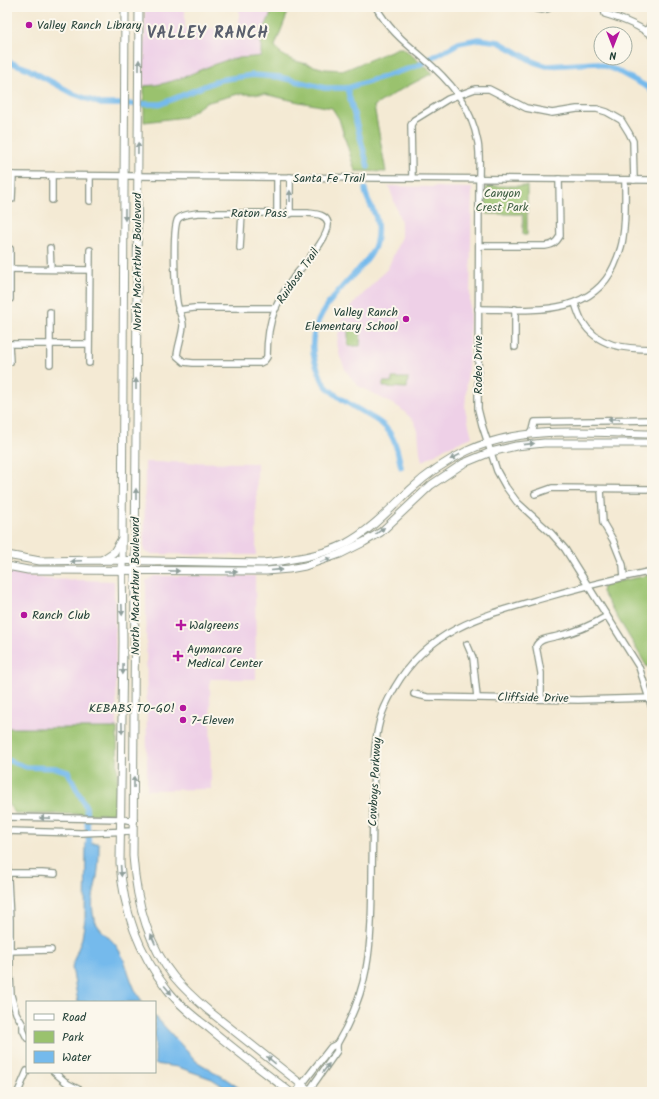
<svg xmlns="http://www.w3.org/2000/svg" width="659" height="1099" font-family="Kalam,sans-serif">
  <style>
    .built { fill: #eed0e7 }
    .green { fill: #9ac26e; stroke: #5c8051 }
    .water { fill: #75baec; stroke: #4a7c90 }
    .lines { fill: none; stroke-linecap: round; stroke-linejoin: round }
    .canal { stroke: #75baec; stroke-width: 5.5 }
    .minor-casing { stroke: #8a9484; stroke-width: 8 }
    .major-casing { stroke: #8a9484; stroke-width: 9 }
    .minor { stroke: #fff; stroke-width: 5.5 }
    .major { stroke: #fff; stroke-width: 7 }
    .oneway { fill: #8f9e9a }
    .poi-dot { fill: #b5179e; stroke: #fbf7ec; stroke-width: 1.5 }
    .labels { text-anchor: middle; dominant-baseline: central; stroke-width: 4; stroke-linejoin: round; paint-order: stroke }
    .poi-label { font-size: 12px; fill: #1f3d34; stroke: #fbf7ec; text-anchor: start }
    .street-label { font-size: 12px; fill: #1f3d34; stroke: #fbf7ec }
    .park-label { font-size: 12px; fill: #3e5e42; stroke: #fbf7ec }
    .district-label { font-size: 16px; font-weight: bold; letter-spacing: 1px; fill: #595f6d; stroke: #fbf7ec }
  </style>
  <rect width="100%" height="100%" fill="#fbf7ec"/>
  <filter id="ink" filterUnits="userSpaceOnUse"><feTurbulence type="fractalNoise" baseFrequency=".025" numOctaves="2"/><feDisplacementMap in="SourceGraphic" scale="8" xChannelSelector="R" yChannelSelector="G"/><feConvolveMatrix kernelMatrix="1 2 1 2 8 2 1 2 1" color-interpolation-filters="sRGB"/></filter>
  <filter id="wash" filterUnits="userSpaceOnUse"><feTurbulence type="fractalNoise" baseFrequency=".012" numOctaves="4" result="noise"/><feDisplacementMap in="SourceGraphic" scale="16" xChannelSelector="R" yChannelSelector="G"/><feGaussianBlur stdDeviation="0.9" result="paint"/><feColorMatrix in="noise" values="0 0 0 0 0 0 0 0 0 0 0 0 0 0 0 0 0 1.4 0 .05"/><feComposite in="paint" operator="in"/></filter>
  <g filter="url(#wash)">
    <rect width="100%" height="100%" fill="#f4ead4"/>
    <g class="built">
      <path d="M 145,7 L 185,7 L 185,28 L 239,29 L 239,7 L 274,7 L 264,29 L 261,29 L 261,56 L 225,60 L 176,81 L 157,85 L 144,86 Z"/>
      <path d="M 389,186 L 472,188 L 469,353 L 465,409 L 472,437 L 445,448 L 422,462 L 420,452 L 418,431 L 414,421 L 400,408 L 357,385 L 346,371 L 340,357 L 337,343 L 340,325 L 344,314 L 388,268 L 401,237 L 401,222 Z"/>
      <path d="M 145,462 L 257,463 L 256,555 L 150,554 L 144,551 Z"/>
      <path d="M 7,572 L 46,579 L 114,581 L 117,728 L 7,728 Z"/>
      <path d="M 154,576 L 255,576 L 256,679 L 210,679 L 211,789 L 147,790 L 146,581 Z"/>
    </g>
    <g class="green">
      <path d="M 274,7 L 290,7 L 275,46 L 281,54 L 292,60 L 325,69 L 345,70 L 398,48 L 403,48 L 433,73 L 402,89 L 374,106 L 386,172 L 355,171 L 339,119 L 332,108 L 299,102 L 264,94 L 238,94 L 205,103 L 185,117 L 144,122 L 144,86 C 175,85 195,70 224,61 C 235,57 249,58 261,56 L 261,29 L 264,29 Z"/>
      <path d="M 491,186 L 527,186 L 527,235 L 523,235 L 523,214 L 486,214 L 486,188 L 487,187 Z"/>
      <path d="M 348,329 L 361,329 L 360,346 L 348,346 Z"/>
      <path d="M 392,378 L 408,378 L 407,388 L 383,387 L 383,382 L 392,382 Z"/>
      <path d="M 650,575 L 652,583 L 652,665 L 647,667 L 633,643 L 602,592 L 603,587 L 606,584 Z"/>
      <path d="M 7,728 L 117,728 L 118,807 L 112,813 L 109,814 L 16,814 L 7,803 Z"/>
    </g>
    <g class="water">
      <path d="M 86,843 L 99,843 C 99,854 99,866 97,877 C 95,889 91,900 93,913 C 94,928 109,935 117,947 C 129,964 129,986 143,1002 L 78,1002 L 72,967 L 74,960 L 82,938 L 85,919 Z"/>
      <path d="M 155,1016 L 196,1061 L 226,1079 L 245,1092 L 232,1092 L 212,1079 L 178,1067 L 155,1064 Z"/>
    </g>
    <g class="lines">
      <g class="canal">
        <path d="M 7,61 L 26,68 L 74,94 L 101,104 L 161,104 L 219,80 L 253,75 L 279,77 L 325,88 L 347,88 L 417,66 L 459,43 L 479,39 L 499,42 L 534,62 L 547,66 L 596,63 L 616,70 L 649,88 L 652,92"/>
        <path d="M 347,88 L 368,167"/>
        <path d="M 365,189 C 366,200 372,205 375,215 C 378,222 378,234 376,242 C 374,253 364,264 356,272 C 333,296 304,325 315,361 C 317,367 322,382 326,386 C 337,398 353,406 366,414 C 373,418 381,422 386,428 C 396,439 398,454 401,467"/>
        <path d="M 7,760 L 26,767 L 56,768 L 68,772 L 86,807 L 89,848"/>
      </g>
    </g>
  </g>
  <g filter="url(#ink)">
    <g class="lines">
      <g class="minor-casing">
        <g id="minor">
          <path d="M 376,7 C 387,27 403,41 421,56 C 450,81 471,104 478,143 C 480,154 479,167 479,179 L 478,409 L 482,425 L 497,471 L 506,487 L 517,502 L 551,533 L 565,549 L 639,667 L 652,708"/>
          <path d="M 531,7 C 537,10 545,11 551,7"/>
          <path d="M 604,7 L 605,14 C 622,19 639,25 652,36"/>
          <path d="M 647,32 L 652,20"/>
          <path d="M 7,175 L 652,180"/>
          <path d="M 90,176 L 90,201"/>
          <path d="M 290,177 L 290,214"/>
          <path d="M 412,178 L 411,125 L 414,120 L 448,99 L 475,89 L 489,89 L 526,108 L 552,113 L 577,109 L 597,109 L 607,112 L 621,120 L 629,133 L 633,141 L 634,180"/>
          <path d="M 12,199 L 13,175"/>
          <path d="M 52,200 L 52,176"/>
          <path d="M 198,213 L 308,213 C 315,214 326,214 328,223 C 330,237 303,265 294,277 C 287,287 280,298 275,309 C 269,324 267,340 267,357 L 264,361 L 260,363 L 193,363 L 184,362 L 177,356 C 178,346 182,336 183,326 C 183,317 178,310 177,302 C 175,289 172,227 178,219 C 182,214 193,214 198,213 Z"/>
          <path d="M 277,214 L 277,177"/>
          <path d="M 479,246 L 545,246 C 553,245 556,243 560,236 L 559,179"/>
          <path d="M 50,248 L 51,269"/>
          <path d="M 240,248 L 242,213"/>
          <path d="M 7,269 L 89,270"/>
          <path d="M 10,299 L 10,249"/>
          <path d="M 575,303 C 577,309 579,316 582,321 C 597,347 626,349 652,349"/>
          <path d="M 478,309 C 526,309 590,319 614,266 C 618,257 622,247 623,237 C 626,218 625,199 625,180"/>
          <path d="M 515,309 L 515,347"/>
          <path d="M 178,310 L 194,308 L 276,308"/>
          <path d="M 50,312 L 50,364"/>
          <path d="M 7,344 L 88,344"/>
          <path d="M 9,344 L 10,362"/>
          <path d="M 89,363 L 90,250"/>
          <path d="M 532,434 L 535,422 L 652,420"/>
          <path d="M 601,489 L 603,523 L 613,540 L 623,565 L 624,577"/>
          <path d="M 535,494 L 552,488 L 652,489"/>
          <path d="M 467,644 L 473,658 L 477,697"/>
          <path d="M 414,694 L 427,697 L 578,700 L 652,698"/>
          <path d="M 541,698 L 541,673 L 536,646 C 540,638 551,638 558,636 C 576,632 592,625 607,616"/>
          <path d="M 7,817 L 122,819 L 134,821"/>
          <path d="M 7,831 L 81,833 L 133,831"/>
          <path d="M 7,860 L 10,920 L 10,976 L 11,995 L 16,1013 L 23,1025 L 23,1030 L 27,1038"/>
          <path d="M 8,873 L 42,873 L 55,874"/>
          <path d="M 7,951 L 51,950"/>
          <path d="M 54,1072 L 68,1084 L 84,1092"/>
          <path d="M 18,1092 L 27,1071"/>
          <path d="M 296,1092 L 331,1047 L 337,1044"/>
          <path d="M 308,1092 L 337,1051 L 337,1044 C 370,989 371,946 372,885 C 372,856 373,828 373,799 C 374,773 373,746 380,720 C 383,708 389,698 395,687 C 428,630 481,616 540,599 C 577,588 614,579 652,571"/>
        </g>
      </g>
      <g class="major-casing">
        <g id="major">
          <path d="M 125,7 L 122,555 L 123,642 L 120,863 C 123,909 139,953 167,989 C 178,1004 194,1017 209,1028 C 235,1050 263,1071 290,1092"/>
          <path d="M 139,7 L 133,856 C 136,897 147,944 174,977 C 184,989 196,1000 209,1011 L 311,1092"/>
          <path d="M 7,555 L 40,561 L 102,560 L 263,563 C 287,561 324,555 345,544 C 370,531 390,509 410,490 C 427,474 446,461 467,451 C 524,424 591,433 652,434"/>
          <path d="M 102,560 L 114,552 L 121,540"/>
          <path d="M 7,566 L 28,570 L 41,570 L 266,571 L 289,569 L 305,566 L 340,554 L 364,542 L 381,532 L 431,485 L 464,463 L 491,452 L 516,446 L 544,443 L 652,443"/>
        </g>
      </g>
      <use href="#minor" class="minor"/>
      <use href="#major" class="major"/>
    </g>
    <defs><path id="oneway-solid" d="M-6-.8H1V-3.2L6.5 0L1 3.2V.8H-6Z"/></defs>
    <g class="oneway">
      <use href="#oneway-solid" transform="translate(139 65) rotate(-90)"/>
      <use href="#oneway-solid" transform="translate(138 148) rotate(-89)"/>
      <use href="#oneway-solid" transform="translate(290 196) rotate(-91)"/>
      <use href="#oneway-solid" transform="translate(125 215) rotate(90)"/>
      <use href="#oneway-solid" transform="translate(136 384) rotate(-90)"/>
      <use href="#oneway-solid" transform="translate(613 420) rotate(179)"/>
      <use href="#oneway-solid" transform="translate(529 444) rotate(-6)"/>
      <use href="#oneway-solid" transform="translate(455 457) rotate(152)"/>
      <use href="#oneway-solid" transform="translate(136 494) rotate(-90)"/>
      <use href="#oneway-solid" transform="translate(380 531) rotate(-37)"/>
      <use href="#oneway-solid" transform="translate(326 560) rotate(-20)"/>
      <use href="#oneway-solid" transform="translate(76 561) rotate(178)"/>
      <use href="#oneway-solid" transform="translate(277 570) rotate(-5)"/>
      <use href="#oneway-solid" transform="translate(174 571) rotate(1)"/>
      <use href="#oneway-solid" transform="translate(232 572)"/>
      <use href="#oneway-solid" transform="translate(122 610) rotate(88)"/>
      <use href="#oneway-solid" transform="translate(123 669) rotate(91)"/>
      <use href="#oneway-solid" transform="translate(122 728) rotate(89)"/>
      <use href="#oneway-solid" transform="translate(134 782) rotate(-90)"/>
      <use href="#oneway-solid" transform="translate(45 818) rotate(-179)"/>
      <use href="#oneway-solid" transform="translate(121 871) rotate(86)"/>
      <use href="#oneway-solid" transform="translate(153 939) rotate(-113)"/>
      <use href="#oneway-solid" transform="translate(168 990) rotate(50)"/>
      <use href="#oneway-solid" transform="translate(271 1060) rotate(-141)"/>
      <use href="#oneway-solid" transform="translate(326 1068) rotate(-55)"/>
    </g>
  </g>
  <g class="poi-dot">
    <circle cx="29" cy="25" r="4"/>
    <circle cx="406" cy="319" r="4"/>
    <circle cx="24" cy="615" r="4"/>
    <path d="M179 619h4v4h4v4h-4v4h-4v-4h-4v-4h4z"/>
    <path d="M176 650h4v4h4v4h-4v4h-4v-4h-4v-4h4z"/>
    <circle cx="183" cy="708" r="4"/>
    <circle cx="183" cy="720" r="4"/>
  </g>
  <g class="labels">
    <g class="poi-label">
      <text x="37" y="25">Valley Ranch Library</text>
      <text x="398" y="312" text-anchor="end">Valley Ranch<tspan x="398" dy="14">Elementary School</tspan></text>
      <text x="32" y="615">Ranch Club</text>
      <text x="189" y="625">Walgreens</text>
      <text x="187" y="649">Aymancare<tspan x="187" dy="14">Medical Center</tspan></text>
      <text x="175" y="708" text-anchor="end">KEBABS TO-GO!</text>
      <text x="191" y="720">7-Eleven</text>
    </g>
    <g class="street-label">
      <text x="329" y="178">Santa Fe Trail</text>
      <text x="259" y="213">Raton Pass</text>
      <text transform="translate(137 262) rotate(-90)">North MacArthur Boulevard</text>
      <text transform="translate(298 276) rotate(-55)">Ruidosa Trail</text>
      <text transform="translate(478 365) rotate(-90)">Rodeo Drive</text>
      <text transform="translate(135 586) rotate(-90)">North MacArthur Boulevard</text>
      <text transform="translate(533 698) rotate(1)">Cliffside Drive</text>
      <text transform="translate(375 782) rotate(-87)">Cowboys Parkway</text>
    </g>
    <g class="park-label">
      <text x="502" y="193">Canyon<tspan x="502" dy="14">Crest Park</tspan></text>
    </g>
    <g class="district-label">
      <text x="208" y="33">VALLEY RANCH</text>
    </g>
  </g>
  <rect width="659" height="1099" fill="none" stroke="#fbf7ec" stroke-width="24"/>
  <rect x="26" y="1001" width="130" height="72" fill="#fbf7ec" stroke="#a3ada2"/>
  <rect x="34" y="1014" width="20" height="6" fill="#ffffff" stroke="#a3ada2"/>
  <text x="62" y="1021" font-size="12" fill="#1f3d34">Road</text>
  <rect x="34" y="1031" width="20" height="12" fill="#9ac26e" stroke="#a3ada2"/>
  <text x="62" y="1041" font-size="12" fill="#1f3d34">Park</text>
  <rect x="34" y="1051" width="20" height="12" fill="#75baec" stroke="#a3ada2"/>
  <text x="62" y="1061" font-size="12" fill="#1f3d34">Water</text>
  <g transform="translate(613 46) rotate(180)"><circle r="19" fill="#fbf7ec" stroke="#a3ada2"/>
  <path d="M0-3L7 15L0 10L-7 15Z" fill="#b5179e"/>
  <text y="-6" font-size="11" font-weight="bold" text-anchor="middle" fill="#1f3d34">N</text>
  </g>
</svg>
